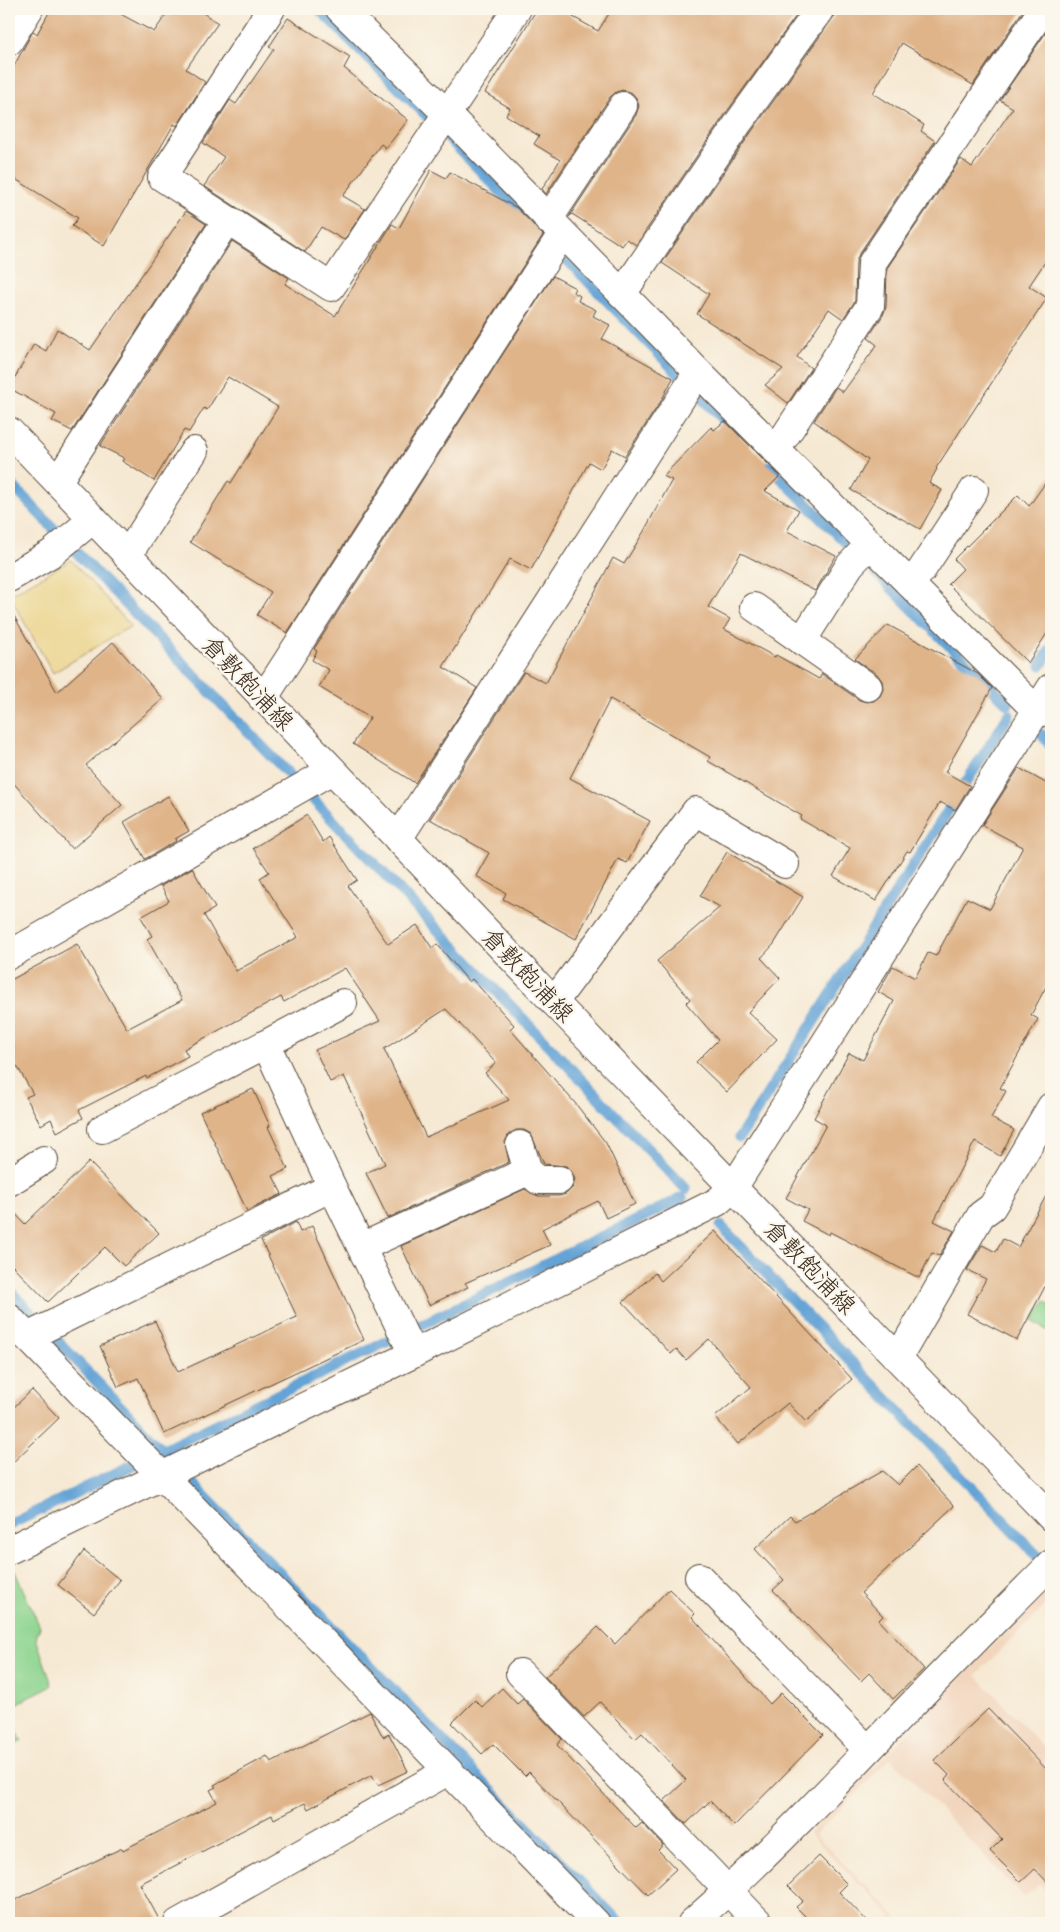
<svg xmlns="http://www.w3.org/2000/svg" width="1060" height="1932" font-family="Caveat,'Klee One',sans-serif">
  <style>
    .built { fill: #f2d5bd }
    .green { fill: #8dd48f; stroke: #647f56 }
    .sand { fill: #eeda9e; stroke: #94825e }
    .lines { fill: none; stroke-linecap: round; stroke-linejoin: round }
    .stream { stroke: #64a3d6; stroke-width: 11 }
    .building { fill: #dfb489; fill-rule: evenodd }
    .minor-casing { stroke: #574739; stroke-width: 30 }
    .major-casing { stroke: #574739; stroke-width: 30 }
    .minor { stroke: #fff; stroke-width: 28 }
    .major { stroke: #fff; stroke-width: 28 }
    .labels { text-anchor: middle; dominant-baseline: central; stroke-width: 5; stroke-linejoin: round; paint-order: stroke }
    .street-label { font-size: 24px; fill: #3b2a1e; stroke: #fbf7ec }
  </style>
  <rect width="100%" height="100%" fill="#fbf7ec"/>
  <filter id="ink" filterUnits="userSpaceOnUse"><feTurbulence type="fractalNoise" baseFrequency=".02" numOctaves="2"/><feDisplacementMap in="SourceGraphic" scale="10" xChannelSelector="R" yChannelSelector="G"/><feConvolveMatrix kernelMatrix="1 2 1 2 8 2 1 2 1" color-interpolation-filters="sRGB"/></filter>
  <filter id="wash" filterUnits="userSpaceOnUse"><feTurbulence type="fractalNoise" baseFrequency=".0096" numOctaves="4" result="noise"/><feDisplacementMap in="SourceGraphic" scale="20" xChannelSelector="R" yChannelSelector="G"/><feGaussianBlur stdDeviation="1.12" result="paint"/><feColorMatrix in="noise" values="0 0 0 0 0 0 0 0 0 0 0 0 0 0 0 0 0 1.4 0 .05"/><feComposite in="paint" operator="in"/></filter>
  <g filter="url(#wash)">
    <rect width="100%" height="100%" fill="#f6e9d3"/>
    <path class="built" d="M 1051,1586 L 1051,1600 L 976,1675 L 1051,1755 L 1051,1774 L 989,1709 L 935,1760 L 949,1775 L 945,1780 L 1002,1839 L 991,1851 L 1021,1882 L 1035,1869 L 1051,1886 L 1051,1896 L 1040,1884 L 1024,1897 L 891,1758 L 815,1835 L 897,1917 L 890,1923 L 887,1923 L 893,1917 L 809,1833 Z"/>
    <g class="green">
      <path d="M 1045,1301 L 1051,1305 L 1051,1333 L 1032,1321 Z"/>
      <path d="M 13,1567 L 40,1627 L 36,1638 L 52,1685 L 9,1708 L 9,1569 Z"/>
      <path d="M 12,1722 L 22,1741 L 9,1748 L 9,1723 Z"/>
    </g>
    <path class="sand" d="M 71,560 L 131,626 L 53,673 L 9,595 Z"/>
    <g class="lines">
      <g class="stream">
        <path d="M 319,9 L 426,115 L 735,432"/>
        <path d="M 769,466 L 1008,704"/>
        <path d="M 9,482 L 686,1189"/>
        <path d="M 1041,665 L 1051,648"/>
        <path d="M 1041,734 L 1051,745"/>
        <path d="M 740,1137 L 1009,715"/>
        <path d="M 721,1226 L 1049,1568"/>
        <path d="M 9,1290 L 164,1452"/>
        <path d="M 193,1484 L 620,1923"/>
        <path d="M 9,1525 L 682,1198"/>
      </g>
    </g>
    <g id="blocks">
      <g class="building">
        <path d="M 51,9 L 111,9 L 154,32 L 170,9 L 197,9 L 218,23 L 186,69 L 205,82 L 177,126 L 174,124 L 104,246 L 72,226 L 78,218 L 9,175 L 9,75 L 33,31 L 37,34 Z"/>
        <path d="M 537,9 L 559,9 L 598,31 L 612,9 L 801,9 L 726,113 L 636,245 L 627,239 L 622,246 L 572,214 L 569,217 L 636,115 L 639,106 L 637,99 L 632,93 L 623,90 L 616,92 L 610,97 L 546,194 L 542,189 L 560,160 L 534,144 L 539,136 L 506,115 L 510,108 L 485,93 Z"/>
        <path d="M 835,9 L 1024,9 L 973,85 L 902,43 L 873,93 L 924,125 L 921,131 L 935,141 L 859,254 L 856,262 L 855,301 L 843,319 L 829,309 L 797,357 L 811,368 L 788,403 L 765,385 L 783,369 L 697,314 L 709,294 L 662,263 L 752,131 L 833,18 Z"/>
        <path d="M 288,18 L 350,57 L 344,68 L 408,120 L 386,148 L 381,144 L 343,196 L 365,209 L 344,240 L 321,227 L 305,252 L 204,186 L 224,157 L 203,143 L 230,100 L 236,104 L 274,49 L 269,47 Z"/>
        <path d="M 1051,25 L 1051,253 L 1029,286 L 1047,298 L 936,468 L 937,469 L 929,483 L 942,490 L 920,529 L 851,490 L 868,460 L 814,421 L 836,387 L 843,392 L 877,345 L 868,338 L 883,315 L 886,307 L 887,268 L 961,159 L 972,167 L 1013,108 L 1000,100 Z"/>
        <path d="M 431,170 L 446,178 L 450,172 L 517,208 L 543,235 L 287,633 L 257,615 L 271,592 L 190,542 L 228,481 L 231,483 L 278,407 L 228,377 L 207,410 L 204,408 L 189,432 L 184,430 L 154,481 L 122,461 L 124,458 L 100,446 L 232,241 L 289,278 L 285,284 L 335,316 L 392,224 L 399,228 Z"/>
        <path d="M 186,211 L 206,224 L 72,431 L 52,421 L 56,414 L 9,388 L 34,344 L 46,351 L 57,329 L 90,350 Z"/>
        <path d="M 553,276 L 575,288 L 573,292 L 580,296 L 578,301 L 596,310 L 593,316 L 610,325 L 602,339 L 673,378 L 661,401 L 625,456 L 612,449 L 601,469 L 589,462 L 531,570 L 510,559 L 443,667 L 477,688 L 415,783 L 353,744 L 370,718 L 319,687 L 329,670 L 312,660 L 317,651 L 314,649 Z"/>
        <path d="M 725,421 L 780,476 L 765,491 L 799,510 L 787,531 L 836,556 L 815,591 L 741,553 L 708,607 L 730,619 L 724,629 L 775,657 L 776,655 L 819,679 L 822,674 L 859,700 L 866,702 L 874,701 L 880,696 L 883,689 L 882,681 L 877,674 L 855,659 L 888,625 L 978,674 L 992,688 L 945,772 L 970,786 L 955,810 L 940,802 L 910,852 L 907,851 L 876,901 L 833,876 L 850,848 L 800,819 L 802,816 L 708,761 L 710,757 L 610,699 L 570,778 L 650,821 L 627,863 L 618,859 L 576,939 L 503,899 L 506,893 L 476,876 L 489,853 L 430,819 L 524,672 L 546,683 L 613,558 L 624,564 L 643,533 L 672,480 L 663,476 L 711,427 L 714,430 Z"/>
        <path d="M 1051,475 L 1051,627 L 1028,663 L 948,584 L 963,569 L 954,559 L 1018,495 L 1029,506 Z"/>
        <path d="M 9,607 L 57,692 L 113,642 L 163,699 L 86,765 L 122,805 L 72,849 L 9,778 Z"/>
        <path d="M 1019,768 L 1051,786 L 1051,977 L 1031,1015 L 1038,1019 L 1000,1088 L 1006,1091 L 991,1118 L 1014,1130 L 1000,1156 L 975,1141 L 934,1221 L 954,1231 L 939,1256 L 932,1253 L 919,1278 L 830,1232 L 829,1235 L 802,1221 L 808,1210 L 786,1198 L 826,1125 L 814,1118 L 849,1053 L 863,1060 L 894,1001 L 878,992 L 893,966 L 915,978 L 928,953 L 936,956 L 967,898 L 990,909 L 1023,847 L 982,825 Z"/>
        <path d="M 168,796 L 189,831 L 175,839 L 176,841 L 145,859 L 124,822 Z"/>
        <path d="M 307,815 L 323,842 L 329,837 L 357,880 L 348,886 L 388,944 L 417,925 L 432,948 L 437,944 L 469,982 L 472,979 L 514,1025 L 510,1029 L 575,1103 L 606,1143 L 635,1204 L 606,1218 L 598,1201 L 542,1229 L 550,1245 L 465,1283 L 468,1287 L 429,1305 L 401,1246 L 525,1189 L 538,1196 L 559,1196 L 566,1194 L 573,1187 L 575,1180 L 572,1172 L 566,1166 L 544,1164 L 531,1134 L 524,1130 L 516,1130 L 509,1134 L 505,1142 L 509,1162 L 388,1218 L 366,1173 L 385,1164 L 344,1076 L 330,1082 L 315,1050 L 380,1021 L 345,968 L 284,1002 L 281,997 L 184,1049 L 188,1056 L 147,1078 L 146,1076 L 79,1110 L 83,1118 L 57,1132 L 51,1119 L 41,1125 L 26,1097 L 33,1094 L 9,1052 L 9,981 L 77,944 L 127,1029 L 182,1000 L 147,939 L 152,936 L 141,917 L 169,901 L 161,886 L 192,868 L 215,908 L 204,915 L 236,971 L 298,937 L 260,878 L 269,872 L 253,848 ZM 446,1009 L 496,1063 L 485,1073 L 509,1100 L 426,1137 L 384,1049 Z"/>
        <path d="M 727,852 L 803,897 L 774,944 L 761,958 L 780,978 L 748,1012 L 777,1039 L 727,1092 L 696,1062 L 718,1040 L 686,1003 L 690,999 L 657,961 L 720,907 L 700,896 Z"/>
        <path d="M 253,1089 L 270,1126 L 268,1127 L 288,1169 L 273,1176 L 282,1194 L 247,1211 L 200,1112 Z"/>
        <path d="M 89,1162 L 159,1233 L 124,1266 L 105,1247 L 48,1302 L 9,1262 L 9,1207 L 25,1224 Z"/>
        <path d="M 1051,1187 L 1051,1275 L 1017,1340 L 967,1314 L 986,1279 L 967,1270 L 982,1245 L 996,1252 L 1003,1239 L 1018,1247 Z"/>
        <path d="M 296,1222 L 300,1232 L 312,1226 L 364,1340 L 164,1434 L 138,1378 L 118,1387 L 100,1346 L 155,1321 L 178,1372 L 297,1317 L 261,1240 Z"/>
        <path d="M 715,1231 L 852,1379 L 806,1422 L 788,1403 L 738,1444 L 715,1417 L 751,1387 L 709,1339 L 686,1360 L 676,1349 L 671,1354 L 623,1302 L 655,1273 L 661,1281 Z"/>
        <path d="M 32,1390 L 59,1418 L 9,1466 L 9,1412 Z"/>
        <path d="M 917,1466 L 954,1506 L 861,1593 L 883,1616 L 879,1620 L 924,1669 L 893,1699 L 869,1673 L 861,1681 L 773,1590 L 784,1580 L 755,1549 L 790,1516 L 795,1521 L 882,1471 L 898,1485 Z"/>
        <path d="M 84,1551 L 120,1580 L 94,1613 L 58,1585 Z"/>
        <path d="M 669,1589 L 695,1614 L 692,1617 L 770,1704 L 781,1693 L 823,1735 L 734,1826 L 710,1801 L 686,1824 L 664,1801 L 686,1780 L 642,1733 L 635,1739 L 600,1702 L 584,1717 L 545,1677 L 598,1627 L 615,1644 Z"/>
        <path d="M 502,1688 L 517,1704 L 523,1699 L 562,1739 L 557,1745 L 636,1828 L 642,1823 L 663,1845 L 658,1850 L 676,1869 L 648,1895 L 529,1772 L 525,1776 L 493,1744 L 482,1754 L 452,1723 L 475,1700 L 482,1707 Z"/>
        <path d="M 988,1709 L 1051,1774 L 1051,1886 L 1035,1869 L 1021,1882 L 990,1851 L 1002,1839 L 945,1780 L 949,1775 L 934,1760 Z"/>
        <path d="M 370,1712 L 383,1737 L 389,1734 L 408,1771 L 378,1785 L 372,1775 L 308,1809 L 305,1803 L 274,1819 L 272,1815 L 140,1884 L 161,1923 L 9,1923 L 9,1903 L 122,1848 L 123,1850 L 217,1802 L 210,1790 L 216,1787 L 214,1785 L 267,1756 L 271,1762 Z"/>
        <path d="M 819,1856 L 847,1884 L 839,1892 L 869,1923 L 812,1923 L 796,1907 L 803,1901 L 788,1886 Z"/>
      </g>
    </g>
  </g>
  <g filter="url(#ink)">
    <use href="#blocks" fill-opacity="0" stroke="#574739" stroke-width="1"/>
    <g class="lines">
      <g class="minor-casing">
        <g id="minor">
          <path d="M 271,9 L 162,177 L 331,287 L 517,9"/>
          <path d="M 340,9 L 448,115 L 698,372 L 1037,711 L 1051,712"/>
          <path d="M 9,41 L 29,9"/>
          <path d="M 548,220 L 623,106"/>
          <path d="M 622,294 L 739,122 L 820,9"/>
          <path d="M 776,450 L 870,306 L 872,263 L 1043,9"/>
          <path d="M 58,481 L 227,220"/>
          <path d="M 127,556 L 194,451"/>
          <path d="M 9,578 L 52,553 L 93,519"/>
          <path d="M 909,583 L 921,571 L 974,490"/>
          <path d="M 754,607 L 868,687"/>
          <path d="M 802,641 L 850,565 L 870,544"/>
          <path d="M 263,699 L 562,234"/>
          <path d="M 398,839 L 698,372"/>
          <path d="M 9,955 L 332,770"/>
          <path d="M 554,1002 L 696,811 L 785,864"/>
          <path d="M 266,1044 L 343,1003"/>
          <path d="M 102,1129 L 266,1044 L 332,1187 L 413,1354"/>
          <path d="M 520,1145 L 528,1171"/>
          <path d="M 9,1182 L 44,1160"/>
          <path d="M 362,1247 L 528,1171 L 538,1180 L 559,1180"/>
          <path d="M 9,1318 L 596,1923"/>
          <path d="M 27,1337 L 332,1187"/>
          <path d="M 898,1358 L 981,1215 L 992,1207 L 1051,1107"/>
          <path d="M 9,1550 L 413,1354 L 717,1202 L 733,1188 L 1051,688"/>
          <path d="M 699,1577 L 868,1750"/>
          <path d="M 520,1673 L 759,1923"/>
          <path d="M 178,1923 L 448,1771"/>
          <path d="M 692,1923 C 766,1858 833,1786 902,1715 C 951,1664 1001,1614 1051,1564"/>
        </g>
      </g>
      <g class="major-casing">
        <path id="major" d="M 9,431 L 554,1002 L 1051,1517"/>
      </g>
      <use href="#minor" class="minor"/>
      <use href="#major" class="major"/>
    </g>
  </g>
  <g class="labels">
    <g class="street-label">
      <text transform="translate(248 683) rotate(46)">倉敷飽浦線</text>
      <text transform="translate(528 975) rotate(46)">倉敷飽浦線</text>
      <text transform="translate(810 1267) rotate(46)">倉敷飽浦線</text>
    </g>
  </g>
  <rect width="1060" height="1932" fill="none" stroke="#fbf7ec" stroke-width="30"/>
</svg>
